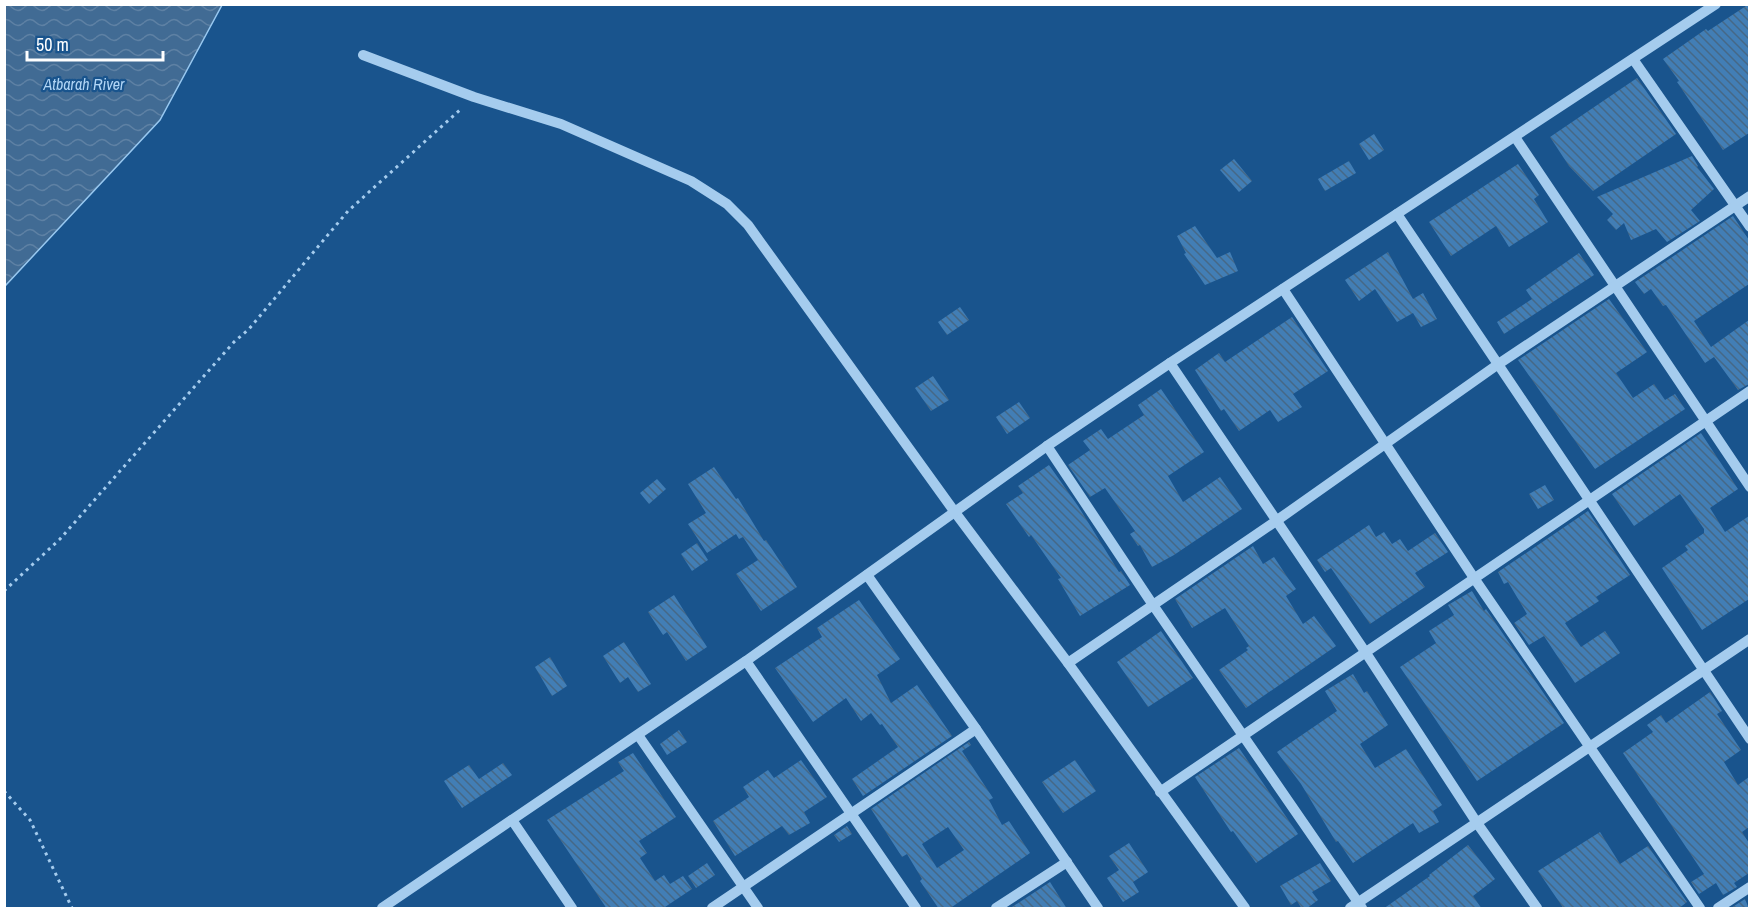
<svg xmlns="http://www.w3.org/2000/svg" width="1754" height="913" font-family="'Archivo Narrow',sans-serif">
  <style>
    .water { fill: url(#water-waves); stroke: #98c8f0; stroke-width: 1.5 }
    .building { fill: url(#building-back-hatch); fill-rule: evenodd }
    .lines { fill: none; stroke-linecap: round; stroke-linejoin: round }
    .path { stroke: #a5ccee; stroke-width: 3; stroke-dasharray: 3 4.5; stroke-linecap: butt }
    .minor { stroke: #a5ccee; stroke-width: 10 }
    .labels { text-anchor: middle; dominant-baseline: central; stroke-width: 4.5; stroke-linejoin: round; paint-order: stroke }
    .water-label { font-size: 16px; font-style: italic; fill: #b1d5f5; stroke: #19548d }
  </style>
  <defs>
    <pattern id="water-waves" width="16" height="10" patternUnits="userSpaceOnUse" patternTransform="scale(1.5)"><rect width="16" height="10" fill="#416b94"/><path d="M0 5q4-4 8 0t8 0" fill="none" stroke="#5e81a4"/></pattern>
    <pattern id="building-back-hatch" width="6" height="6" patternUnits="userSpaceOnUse" patternTransform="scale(1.5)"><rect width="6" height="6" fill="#427eb5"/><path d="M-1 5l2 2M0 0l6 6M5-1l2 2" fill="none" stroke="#466886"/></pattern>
  </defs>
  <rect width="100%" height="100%" fill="#19548d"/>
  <path class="water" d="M 5,4 L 222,5 L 160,120 L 5,286 Z"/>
  <g class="building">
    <path d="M 1749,4 L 1749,133 L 1723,150 L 1677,82 L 1679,81 L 1663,59 L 1706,29 L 1708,31 Z"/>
    <path d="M 1637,78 L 1676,134 L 1593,191 L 1569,166 L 1550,137 Z"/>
    <path d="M 1374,134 L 1384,150 L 1369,160 L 1359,144 Z"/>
    <path d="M 1692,156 L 1698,166 L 1697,167 L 1714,189 L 1691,210 L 1700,221 L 1667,242 L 1656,229 L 1631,240 L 1624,223 L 1616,230 L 1607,220 L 1613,214 L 1597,197 Z"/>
    <path d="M 1234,159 L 1252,181 L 1239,192 L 1220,170 Z"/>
    <path d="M 1349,161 L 1356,173 L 1325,191 L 1318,179 Z"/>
    <path d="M 1518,164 L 1539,195 L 1534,199 L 1548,222 L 1509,247 L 1496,226 L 1451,256 L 1429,222 Z"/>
    <path d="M 1733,216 L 1749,240 L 1749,284 L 1694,321 L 1711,347 L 1749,320 L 1749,384 L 1738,390 L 1714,357 L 1705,363 L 1666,305 L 1663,306 L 1651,289 L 1644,294 L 1635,282 Z"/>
    <path d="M 1195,226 L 1217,258 L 1230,252 L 1238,271 L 1205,285 L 1184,254 L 1186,253 L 1177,236 Z"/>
    <path d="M 1388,252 L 1413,299 L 1423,293 L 1437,319 L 1421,327 L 1413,313 L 1397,322 L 1375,289 L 1359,301 L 1345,280 Z"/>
    <path d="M 1579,253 L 1594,275 L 1504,334 L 1497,322 L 1532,299 L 1526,290 Z"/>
    <path d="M 1609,299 L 1647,352 L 1616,373 L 1633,398 L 1654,384 L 1665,400 L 1675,394 L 1685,409 L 1595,469 L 1518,360 Z"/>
    <path d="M 960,307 L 969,320 L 947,335 L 938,322 Z"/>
    <path d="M 1292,317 L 1328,371 L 1293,394 L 1302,407 L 1278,422 L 1270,410 L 1239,431 L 1224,409 L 1221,411 L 1195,370 L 1219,353 L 1225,362 Z"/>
    <path d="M 933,376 L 949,400 L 931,411 L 915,388 Z"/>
    <path d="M 1161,389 L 1204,452 L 1168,476 L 1183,502 L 1220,477 L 1242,509 L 1174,555 L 1152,567 L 1140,545 L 1138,546 L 1130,534 L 1135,531 L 1105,488 L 1090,497 L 1068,465 L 1090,450 L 1083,441 L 1101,429 L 1108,439 L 1144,415 L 1138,405 Z"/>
    <path d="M 1019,402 L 1030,418 L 1007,434 L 996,417 Z"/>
    <path d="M 1701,433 L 1738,489 L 1710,508 L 1725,532 L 1749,516 L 1749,599 L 1702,630 L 1662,568 L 1688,550 L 1685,546 L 1704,533 L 1704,529 L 1680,494 L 1634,526 L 1612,494 Z"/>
    <path d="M 1049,465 L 1078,506 L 1119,572 L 1121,571 L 1130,585 L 1080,616 L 1058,579 L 1061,578 L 1031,535 L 1029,537 L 1006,504 L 1023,493 L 1018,486 Z"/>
    <path d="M 714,467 L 736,499 L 738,498 L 764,541 L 766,540 L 797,587 L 761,611 L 736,574 L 758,560 L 743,537 L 739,539 L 736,534 L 707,553 L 688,524 L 706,513 L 688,484 Z"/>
    <path d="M 657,479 L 666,489 L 649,504 L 640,493 Z"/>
    <path d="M 1545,485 L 1554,500 L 1538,509 L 1529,494 Z"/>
    <path d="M 1588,511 L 1630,575 L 1596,597 L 1599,601 L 1565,623 L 1581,647 L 1605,631 L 1620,653 L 1575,683 L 1544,636 L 1529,645 L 1514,623 L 1527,614 L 1508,582 L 1504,584 L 1498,572 Z"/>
    <path d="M 1369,525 L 1376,537 L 1384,532 L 1392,544 L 1400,539 L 1408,551 L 1435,533 L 1448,552 L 1415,573 L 1425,587 L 1370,624 L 1331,568 L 1325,572 L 1317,560 Z"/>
    <path d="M 697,543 L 708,560 L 692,571 L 681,554 Z"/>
    <path d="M 1253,546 L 1263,564 L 1274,557 L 1288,578 L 1296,589 L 1286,596 L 1303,624 L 1314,616 L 1336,646 L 1246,708 L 1219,670 L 1248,650 L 1246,648 L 1249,646 L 1225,608 L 1192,628 L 1175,599 Z"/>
    <path d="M 1472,591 L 1484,611 L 1486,609 L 1564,723 L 1477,781 L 1400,667 L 1436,643 L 1429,631 L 1454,615 L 1448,605 Z"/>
    <path d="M 674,595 L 707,647 L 686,661 L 667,632 L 663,635 L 648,612 Z"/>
    <path d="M 859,600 L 900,659 L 877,675 L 891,703 L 917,685 L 952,736 L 863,796 L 852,779 L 898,747 L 882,724 L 880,725 L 871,713 L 861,721 L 846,698 L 813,722 L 775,668 L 822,637 L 817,628 Z"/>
    <path d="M 1161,631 L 1193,678 L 1148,707 L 1117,662 Z"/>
    <path d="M 624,642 L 651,684 L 638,692 L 628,677 L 620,683 L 603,656 Z"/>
    <path d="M 550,657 L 567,686 L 552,696 L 535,667 Z"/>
    <path d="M 1353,674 L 1364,693 L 1367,691 L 1388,725 L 1360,744 L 1375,768 L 1406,749 L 1442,805 L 1433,811 L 1439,822 L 1419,833 L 1413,823 L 1353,863 L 1338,841 L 1336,842 L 1301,784 L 1277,752 L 1337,711 L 1325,691 Z"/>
    <path d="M 1710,692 L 1722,711 L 1717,714 L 1741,750 L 1724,762 L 1738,785 L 1749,777 L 1749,827 L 1742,832 L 1749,843 L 1749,873 L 1734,883 L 1737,887 L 1723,895 L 1716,883 L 1699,894 L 1691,882 L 1704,874 L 1623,753 L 1653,732 L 1647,725 L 1661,715 L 1666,723 Z"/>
    <path d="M 679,730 L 687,742 L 667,755 L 660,744 Z"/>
    <path d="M 969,742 L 971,745 L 962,751 L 993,798 L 989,800 L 1002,825 L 1009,821 L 1030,853 L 949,909 L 939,909 L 920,881 L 922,879 L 907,854 L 902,857 L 871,809 ZM 948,827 L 964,850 L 937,868 L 922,844 Z"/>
    <path d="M 1239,748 L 1298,834 L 1256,863 L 1233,831 L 1231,832 L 1195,777 Z"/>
    <path d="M 633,753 L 676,817 L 639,841 L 647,853 L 640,858 L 655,881 L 664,875 L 670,884 L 683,876 L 692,889 L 662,909 L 607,909 L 547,820 L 624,771 L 618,762 Z"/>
    <path d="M 801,760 L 827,797 L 804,812 L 810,823 L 789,835 L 782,826 L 735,856 L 713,821 L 749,797 L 743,787 L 768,770 L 774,778 Z"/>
    <path d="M 1075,760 L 1096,791 L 1063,813 L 1042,782 Z"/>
    <path d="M 503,763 L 512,775 L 462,808 L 444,781 L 469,765 L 479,779 Z"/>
    <path d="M 847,826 L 852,834 L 839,842 L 834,835 Z"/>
    <path d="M 1600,832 L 1620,864 L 1648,846 L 1687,902 L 1678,909 L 1564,909 L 1538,871 Z"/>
    <path d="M 1129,843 L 1148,872 L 1133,882 L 1139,892 L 1123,902 L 1107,878 L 1119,870 L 1109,856 Z"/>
    <path d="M 1468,845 L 1495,879 L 1473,896 L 1482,909 L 1383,909 L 1430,876 L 1429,875 Z"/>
    <path d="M 707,863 L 715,875 L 696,888 L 688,876 Z"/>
    <path d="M 1320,863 L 1331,881 L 1312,892 L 1318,900 L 1306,909 L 1302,909 L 1297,901 L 1291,905 L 1280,886 Z"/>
    <path d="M 1050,882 L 1067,909 L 1009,909 Z"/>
    <path d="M 1745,899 L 1749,909 L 1731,909 L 1731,908 Z"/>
  </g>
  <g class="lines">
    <g class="path">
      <path d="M 4,591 L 60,539 L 234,342 L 249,329 L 348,211 L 462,108"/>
      <path d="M 4,791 L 30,820 L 72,908"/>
    </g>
    <g class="minor">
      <path d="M 363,55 L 474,97 L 561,124 L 691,181 L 727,204 L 748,225 L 954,511 L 1068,663 L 1245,908"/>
      <path d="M 1633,59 L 1750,227"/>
      <path d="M 1515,137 L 1750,487"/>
      <path d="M 1397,214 L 1750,739"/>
      <path d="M 1283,289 L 1474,578 L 1700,908"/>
      <path d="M 1170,363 L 1366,653 L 1477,823 L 1537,908"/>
      <path d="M 1047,446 L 1153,605 L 1362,908"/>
      <path d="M 867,575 L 976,729 L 1098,908"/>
      <path d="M 746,661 L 916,908"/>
      <path d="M 1068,663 L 1276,521 L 1497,365 L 1750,196"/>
      <path d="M 638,735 L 758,908"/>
      <path d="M 1160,792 L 1750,391"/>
      <path d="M 512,820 L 572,908"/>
      <path d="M 382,908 L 746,661 L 1047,446 L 1170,363 L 1716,4"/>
      <path d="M 712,908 L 976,729"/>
      <path d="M 996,908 L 1067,862"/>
      <path d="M 1350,908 L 1750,639"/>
      <path d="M 1718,908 L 1750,887"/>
    </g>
  </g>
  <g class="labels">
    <g class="water-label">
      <text x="84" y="84">Atbarah River</text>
    </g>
  </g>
  <rect width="1754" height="913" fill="none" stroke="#ffffff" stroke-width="12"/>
  <path d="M27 51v9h136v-9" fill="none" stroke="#ffffff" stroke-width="3"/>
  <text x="36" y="51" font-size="18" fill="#ffffff" stroke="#19548d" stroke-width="4.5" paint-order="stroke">50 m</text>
</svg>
